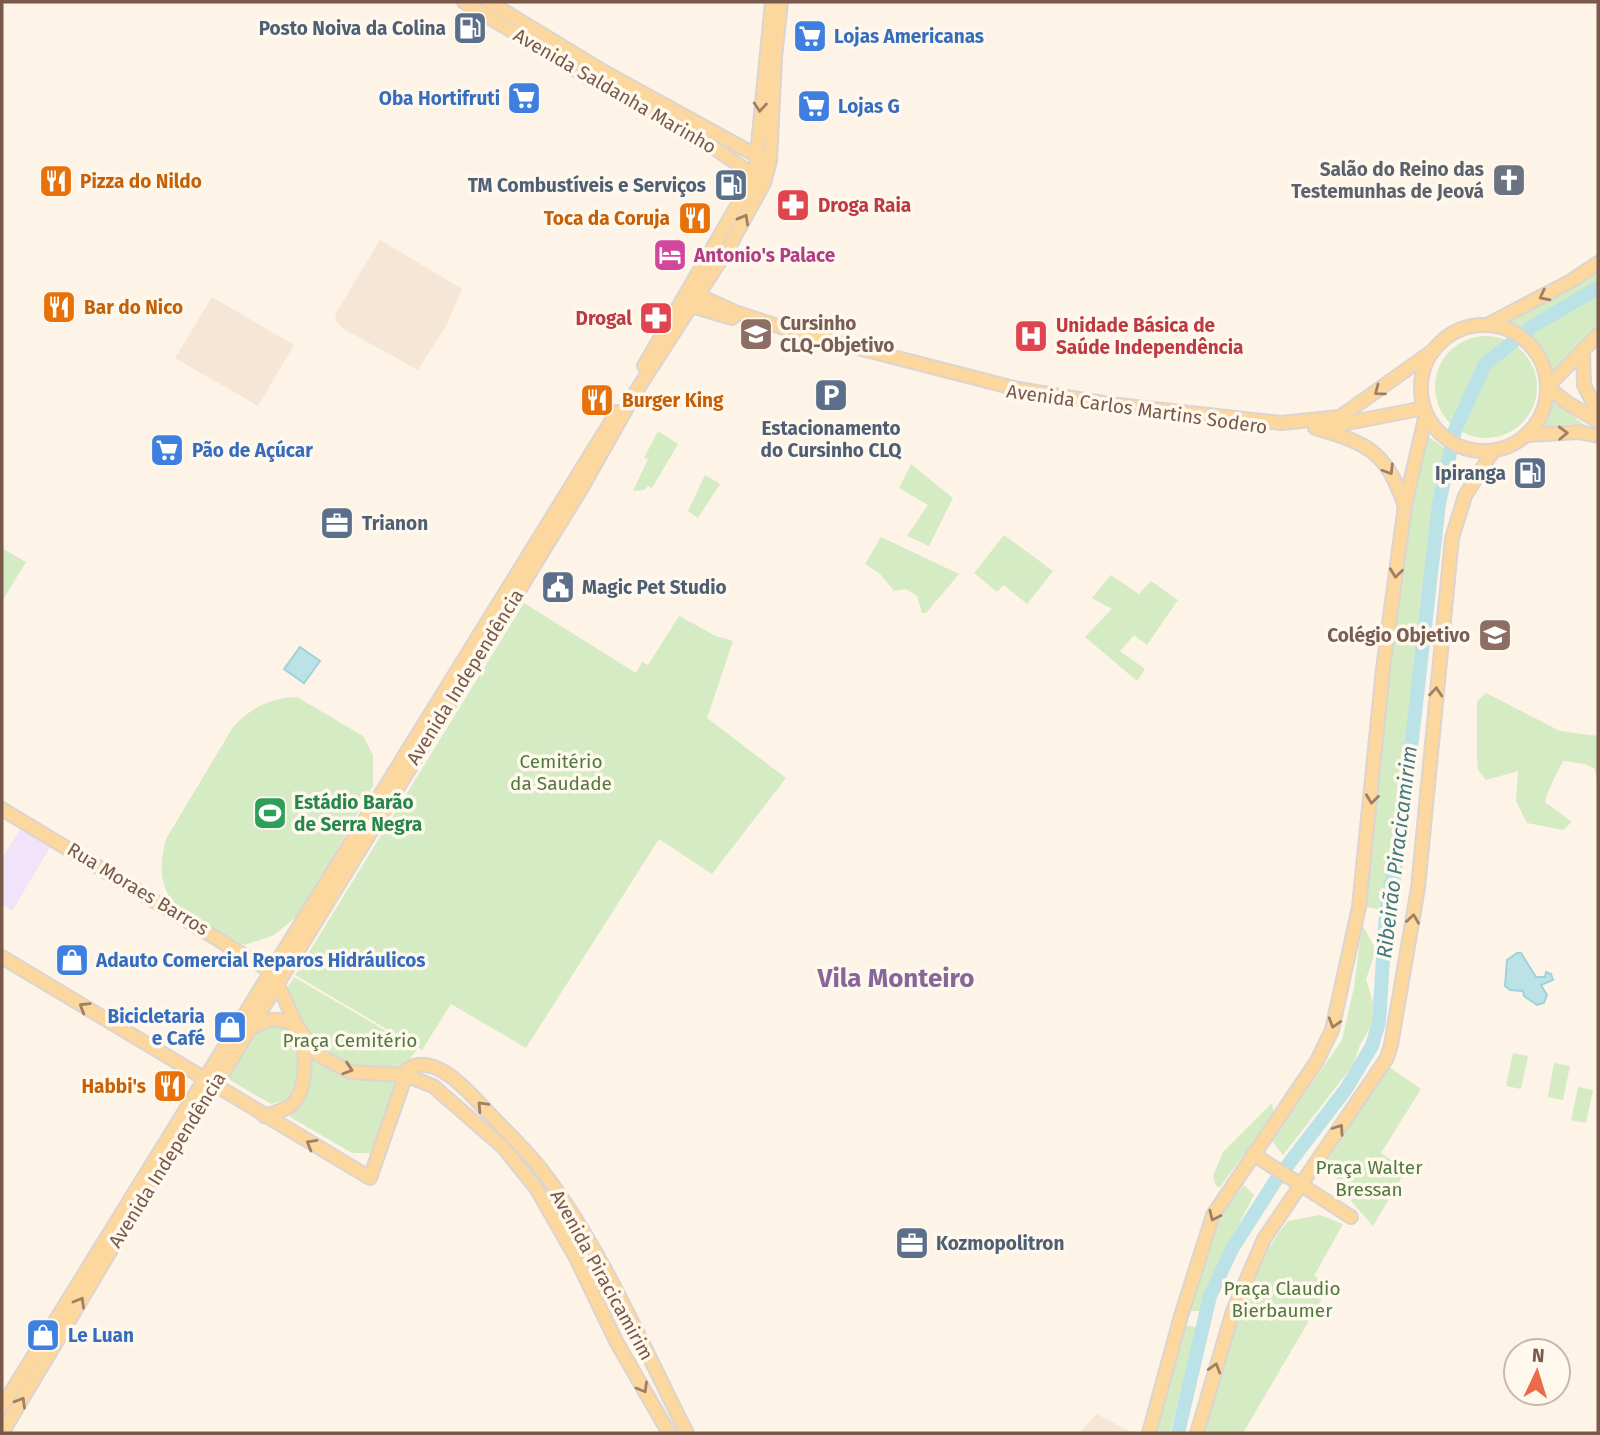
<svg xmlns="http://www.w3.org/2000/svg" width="1600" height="1435" font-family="'Fira Sans',sans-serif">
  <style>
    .residential { fill: #f5e6d5 }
    .education { fill: #f1e3f9 }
    .green { fill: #d5ebc4 }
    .water { fill: #bae2e7; stroke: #a0d2da; stroke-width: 2 }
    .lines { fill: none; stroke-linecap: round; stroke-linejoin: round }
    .river { stroke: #bae2e7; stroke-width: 14 }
    .major-casing { stroke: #dcd4d0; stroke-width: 16 }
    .major { stroke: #fdd89e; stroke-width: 12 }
    .oneway { stroke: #a07f63 }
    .labels { text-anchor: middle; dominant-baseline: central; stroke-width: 7; stroke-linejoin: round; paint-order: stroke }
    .service-label { font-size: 19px; font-weight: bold; fill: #4e5e75; stroke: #fff8ed; text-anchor: end }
    .shop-label { font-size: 19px; font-weight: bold; fill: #366cbe; stroke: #fff8ed; text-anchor: start }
    .street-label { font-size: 19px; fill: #78594a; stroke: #fff8ed }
    .worship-label { font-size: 19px; font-weight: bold; fill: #5b616d; stroke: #fff8ed; text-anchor: end }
    .food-label { font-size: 19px; font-weight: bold; fill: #c56008; stroke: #fff8ed; text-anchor: start }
    .health-label { font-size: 19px; font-weight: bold; fill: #be3a42; stroke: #fff8ed; text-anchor: start }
    .hotel-label { font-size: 19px; font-weight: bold; fill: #b23c85; stroke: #fff8ed; text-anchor: start }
    .education-label { font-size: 19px; font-weight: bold; fill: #785e54; stroke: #fff8ed; text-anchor: start }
    .park-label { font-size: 19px; fill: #51783f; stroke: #fff8ed }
    .leisure-label { font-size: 19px; font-weight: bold; fill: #27864d; stroke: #fff8ed; text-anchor: start }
    .water-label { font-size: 21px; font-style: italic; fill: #3f7a84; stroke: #fff8ed }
    .district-label { font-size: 26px; font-weight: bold; fill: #88669b; stroke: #fff8ed }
  </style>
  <rect width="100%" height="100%" fill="#fdf4e7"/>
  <g class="residential">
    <path d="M 380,240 L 462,289 L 447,324 L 418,370 L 342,328 L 336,321 L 335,315 Z"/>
    <path d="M 212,297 L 294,345 L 258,406 L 175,358 Z"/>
    <path d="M 1097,1414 L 1129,1431 L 1129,1433 L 1079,1433 Z"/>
  </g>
  <path class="education" d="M 22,826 L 52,844 L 12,911 L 2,904 L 2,858 Z"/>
  <g class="green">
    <path d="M 1598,263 L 1598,335 L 1549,385 C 1541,347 1523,334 1487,325 Z"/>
    <circle cx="1486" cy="387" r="51"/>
    <path d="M 1555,402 L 1587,427 L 1570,424 L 1540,427 Z"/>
    <path d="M 658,431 L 678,444 L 652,488 L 648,486 L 644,490 L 633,491 L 648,459 L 644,458 Z"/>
    <path d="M 1428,436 L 1448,451 L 1428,563 L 1401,806 L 1405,842 L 1398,913 L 1362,906 L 1408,505 Z"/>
    <path d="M 911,464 L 953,498 L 929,546 L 907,536 L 928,505 L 899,488 Z"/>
    <path d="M 705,475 L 720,484 L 698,518 L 688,511 Z"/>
    <path d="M 1004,535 L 1053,571 L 1027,604 L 1004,585 L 997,592 L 974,573 Z"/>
    <path d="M 881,537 L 959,574 L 926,613 L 922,613 L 917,596 L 906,589 L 894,591 L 880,574 L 865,564 Z"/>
    <path d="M 2,548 L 26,562 L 2,601 Z"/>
    <path d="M 1111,575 L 1139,594 L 1151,581 L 1178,600 L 1147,645 L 1134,635 L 1120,651 L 1145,669 L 1137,681 L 1085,637 L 1112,609 L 1092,598 Z"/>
    <path d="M 524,603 L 636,673 L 642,662 L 648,665 L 679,616 L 716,636 L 733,641 L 707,718 L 786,778 L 712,874 L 659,839 L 526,1048 L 451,1004 L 422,1050 L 295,975 Z"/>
    <path d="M 1486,693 L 1560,731 L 1598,736 L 1598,790 L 1595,769 L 1585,764 L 1563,761 C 1557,774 1548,788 1545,802 L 1572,822 L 1563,830 L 1527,823 L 1516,801 L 1518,771 L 1486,780 L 1478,770 L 1477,758 L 1477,701 Z"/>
    <path d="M 297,697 L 363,736 L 373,755 L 373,786 L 301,913 L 274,935 L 244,945 C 193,915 147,909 166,839 L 233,727 C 252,707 270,698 297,697 Z"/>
    <path d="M 1362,924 L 1376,950 L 1366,979 L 1373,1003 L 1372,1024 L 1360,1045 L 1353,1065 L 1283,1155 L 1272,1141 L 1342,1040 L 1354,987 Z"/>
    <path d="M 294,977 L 417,1049 L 401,1072 C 325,1068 320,1056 285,992 Z"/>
    <path d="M 280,1025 L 292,1030 C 299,1049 305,1084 288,1100 L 271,1104 L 228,1079 L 260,1028 Z"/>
    <path d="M 311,1053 L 397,1082 L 398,1089 L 392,1092 L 372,1153 L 352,1153 L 290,1117 L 308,1054 Z"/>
    <path d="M 1513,1053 L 1528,1056 L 1521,1089 L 1506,1086 Z"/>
    <path d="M 1554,1063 L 1570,1066 L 1563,1100 L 1548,1097 Z"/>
    <path d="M 1389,1067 L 1421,1089 L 1381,1153 L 1406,1170 L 1373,1226 L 1346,1195 L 1327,1161 Z"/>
    <path d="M 1578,1087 L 1593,1090 L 1586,1123 L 1571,1120 Z"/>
    <path d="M 1272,1103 L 1274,1114 L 1220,1187 L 1216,1186 L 1213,1176 L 1223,1152 Z"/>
    <path d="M 1244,1185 L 1254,1195 L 1207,1286 L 1202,1311 L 1187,1311 L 1223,1212 Z"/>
    <path d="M 1320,1215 L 1343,1224 L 1314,1276 L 1330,1285 L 1243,1433 L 1205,1433 C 1225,1363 1240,1279 1288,1221 Z"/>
    <path d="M 1184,1325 L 1197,1327 L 1170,1433 L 1156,1433 Z"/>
  </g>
  <g class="water">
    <path d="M 300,647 L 320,661 L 304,683 L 284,669 Z"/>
    <path d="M 1517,953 L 1521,953 L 1536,977 L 1545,977 L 1546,972 L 1551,974 L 1553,980 L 1541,985 L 1547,995 L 1544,1003 L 1537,1005 L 1524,996 L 1523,991 L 1510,990 L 1505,986 L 1507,960 Z"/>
  </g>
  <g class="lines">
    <path class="river" d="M 1178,1433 L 1210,1296 L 1232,1249 L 1274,1183 L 1346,1089 L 1372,1046 L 1379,1022 L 1386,911 L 1404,809 L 1439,504 L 1455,430 L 1485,364 L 1536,324 L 1598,288"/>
    <g class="major-casing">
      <g id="major">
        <path d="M 464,2 L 599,84 L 698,137 L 758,178"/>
        <path d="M 489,2 L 606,73 L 761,158"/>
        <path d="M 693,293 L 735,312 L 796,332 L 1018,389 L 1109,404 L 1281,423 L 1340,417 L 1434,350"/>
        <path d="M 692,306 L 732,318"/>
        <circle cx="1484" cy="388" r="63"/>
        <path d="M 1487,325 L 1571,281 L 1598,263"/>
        <path d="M 1583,353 L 1584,385 L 1598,413"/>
        <path d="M 644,366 L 755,175 L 772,2"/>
        <path d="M 1549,385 L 1598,335"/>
        <path d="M 1549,388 L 1566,402 L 1598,421"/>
        <path d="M 1332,426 L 1424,408"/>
        <path d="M 1315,428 C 1367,443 1386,451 1404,504"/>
        <path d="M 1528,435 L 1579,432 L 1598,436"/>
        <path d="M 2,809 L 272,972 L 298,1028 L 319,1055 L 350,1072 L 405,1075 L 433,1086 L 503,1147 L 536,1188 L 575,1256 L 617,1343 L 669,1433"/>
        <path d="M 2,957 L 370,1178 L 408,1069 C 434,1052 467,1090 483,1107 C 503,1129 526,1149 544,1173 C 603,1251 643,1347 687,1433"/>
        <path d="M 251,1028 C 268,1018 282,1016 298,1028"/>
        <path d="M 264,1116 C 272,1113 283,1111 290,1106 C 307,1094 307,1055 301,1037"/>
        <path d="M 1253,1154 L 1351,1217"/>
        <path d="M 2,1407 L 617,412"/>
        <path d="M 2,1433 L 155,1176 L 215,1086 L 581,489 L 637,390 L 729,247 L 764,183 L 770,161 L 775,58 L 781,2"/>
        <path d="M 1149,1433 L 1181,1316 L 1213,1215 L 1317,1061 L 1332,1030 L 1359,907 L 1383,669 L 1405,505 L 1426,414"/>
        <path d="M 1197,1433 L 1233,1311 L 1264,1239 L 1387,1058 L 1391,1045 L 1418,888 L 1452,538 L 1465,496 L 1493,451"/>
      </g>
    </g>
    <use href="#major" class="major"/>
  </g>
  <defs><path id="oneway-chevron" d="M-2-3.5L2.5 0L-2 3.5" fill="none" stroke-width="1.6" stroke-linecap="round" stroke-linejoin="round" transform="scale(1.75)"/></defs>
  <g class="oneway">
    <use href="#oneway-chevron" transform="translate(760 107) rotate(95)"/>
    <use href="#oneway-chevron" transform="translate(744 219) rotate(-61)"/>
    <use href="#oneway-chevron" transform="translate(1544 296) rotate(153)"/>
    <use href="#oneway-chevron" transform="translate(1379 391) rotate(143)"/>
    <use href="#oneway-chevron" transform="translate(1563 433) rotate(-2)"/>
    <use href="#oneway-chevron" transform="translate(1389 470) rotate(58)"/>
    <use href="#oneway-chevron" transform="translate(1396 573) rotate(97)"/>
    <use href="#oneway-chevron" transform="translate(1436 692) rotate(-85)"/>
    <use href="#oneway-chevron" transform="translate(1372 799) rotate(97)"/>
    <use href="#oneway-chevron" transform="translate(1413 919) rotate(-82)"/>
    <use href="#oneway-chevron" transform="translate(84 1007) rotate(-149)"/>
    <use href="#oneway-chevron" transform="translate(1334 1023) rotate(107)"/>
    <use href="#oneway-chevron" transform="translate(348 1069) rotate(18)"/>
    <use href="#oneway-chevron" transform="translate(482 1106) rotate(-133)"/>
    <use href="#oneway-chevron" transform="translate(1339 1129) rotate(-56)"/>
    <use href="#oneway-chevron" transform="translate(311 1144) rotate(-150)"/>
    <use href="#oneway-chevron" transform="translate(1214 1216) rotate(115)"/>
    <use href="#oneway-chevron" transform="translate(80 1302) rotate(-60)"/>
    <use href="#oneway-chevron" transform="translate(1215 1368) rotate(-73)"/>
    <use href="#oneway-chevron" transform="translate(643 1388) rotate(60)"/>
    <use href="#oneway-chevron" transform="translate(21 1402) rotate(-59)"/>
  </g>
  <defs>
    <g id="fuel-square" transform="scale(1.75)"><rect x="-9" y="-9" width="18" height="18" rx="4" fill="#5c6f8a" stroke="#fff8ed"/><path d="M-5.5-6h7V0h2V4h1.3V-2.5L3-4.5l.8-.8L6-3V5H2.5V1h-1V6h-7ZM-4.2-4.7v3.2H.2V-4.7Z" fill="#fff"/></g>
    <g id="supermarket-square" transform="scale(1.75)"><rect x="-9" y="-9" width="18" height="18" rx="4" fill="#3f7fe0" stroke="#fff8ed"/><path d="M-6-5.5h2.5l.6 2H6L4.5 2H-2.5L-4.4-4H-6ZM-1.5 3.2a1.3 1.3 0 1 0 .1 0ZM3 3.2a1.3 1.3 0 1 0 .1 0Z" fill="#fff"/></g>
    <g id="church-square" transform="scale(1.75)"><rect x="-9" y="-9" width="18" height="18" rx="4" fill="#6b7280" stroke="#fff8ed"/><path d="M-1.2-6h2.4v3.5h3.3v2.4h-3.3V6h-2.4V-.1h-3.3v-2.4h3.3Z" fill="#fff"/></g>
    <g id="restaurant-square" transform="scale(1.75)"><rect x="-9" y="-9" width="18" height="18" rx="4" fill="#e8710a" stroke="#fff8ed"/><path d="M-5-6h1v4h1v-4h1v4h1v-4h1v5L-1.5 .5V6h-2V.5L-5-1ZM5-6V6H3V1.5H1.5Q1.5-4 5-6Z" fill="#fff"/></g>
    <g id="pharmacy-square" transform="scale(1.75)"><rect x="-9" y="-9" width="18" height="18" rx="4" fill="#e0444e" stroke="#fff8ed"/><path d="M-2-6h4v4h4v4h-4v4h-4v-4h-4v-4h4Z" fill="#fff"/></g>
    <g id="hotel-square" transform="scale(1.75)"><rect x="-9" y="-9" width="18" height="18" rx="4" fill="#d1479c" stroke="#fff8ed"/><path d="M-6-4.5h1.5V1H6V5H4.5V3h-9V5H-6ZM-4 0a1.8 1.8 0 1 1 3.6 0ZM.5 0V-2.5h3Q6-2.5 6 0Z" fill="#fff"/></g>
    <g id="school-square" transform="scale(1.75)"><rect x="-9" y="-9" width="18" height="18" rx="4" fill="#8d6e63" stroke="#fff8ed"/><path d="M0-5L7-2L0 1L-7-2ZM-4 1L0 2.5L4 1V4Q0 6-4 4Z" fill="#fff"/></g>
    <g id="hospital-square" transform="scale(1.75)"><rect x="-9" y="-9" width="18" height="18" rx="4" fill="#e0444e" stroke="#fff8ed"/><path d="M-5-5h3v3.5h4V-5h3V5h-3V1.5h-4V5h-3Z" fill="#fff"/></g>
    <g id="parking-square" transform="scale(1.75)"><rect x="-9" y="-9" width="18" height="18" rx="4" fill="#5c6f8a" stroke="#fff8ed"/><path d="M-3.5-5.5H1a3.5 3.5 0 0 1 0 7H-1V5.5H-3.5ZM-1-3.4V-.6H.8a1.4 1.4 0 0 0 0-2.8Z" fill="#fff"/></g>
    <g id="office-square" transform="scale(1.75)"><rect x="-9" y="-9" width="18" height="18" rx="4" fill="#5c6f8a" stroke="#fff8ed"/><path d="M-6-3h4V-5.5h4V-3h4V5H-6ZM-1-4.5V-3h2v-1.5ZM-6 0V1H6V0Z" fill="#fff"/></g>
    <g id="civic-square" transform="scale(1.75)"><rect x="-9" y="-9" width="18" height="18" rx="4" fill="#5c6f8a" stroke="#fff8ed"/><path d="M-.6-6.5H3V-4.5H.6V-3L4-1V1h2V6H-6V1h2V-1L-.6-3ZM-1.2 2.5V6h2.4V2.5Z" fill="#fff"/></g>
    <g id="university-square" transform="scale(1.75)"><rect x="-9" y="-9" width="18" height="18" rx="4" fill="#8d6e63" stroke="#fff8ed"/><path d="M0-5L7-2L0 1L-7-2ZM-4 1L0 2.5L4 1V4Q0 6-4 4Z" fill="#fff"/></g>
    <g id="stadium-square" transform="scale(1.75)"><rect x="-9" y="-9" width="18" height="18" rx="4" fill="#2e9e5b" stroke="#fff8ed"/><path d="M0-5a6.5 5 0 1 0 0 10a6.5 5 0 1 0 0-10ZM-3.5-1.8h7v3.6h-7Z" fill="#fff"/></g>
    <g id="shop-square" transform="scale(1.75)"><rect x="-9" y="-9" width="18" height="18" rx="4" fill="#3f7fe0" stroke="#fff8ed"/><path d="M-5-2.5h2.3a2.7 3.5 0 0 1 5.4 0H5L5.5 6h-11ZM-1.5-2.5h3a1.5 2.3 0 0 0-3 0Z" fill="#fff"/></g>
  </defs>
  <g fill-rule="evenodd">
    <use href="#fuel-square" x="470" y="28"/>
    <use href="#supermarket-square" x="810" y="36"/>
    <use href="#supermarket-square" x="524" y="98"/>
    <use href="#supermarket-square" x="814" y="106"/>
    <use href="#church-square" x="1509" y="180"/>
    <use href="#restaurant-square" x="56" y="181"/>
    <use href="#fuel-square" x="731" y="185"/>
    <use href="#pharmacy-square" x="793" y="205"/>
    <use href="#restaurant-square" x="695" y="218"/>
    <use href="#hotel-square" x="670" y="255"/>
    <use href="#restaurant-square" x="59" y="307"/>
    <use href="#pharmacy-square" x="656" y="318"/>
    <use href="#school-square" x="756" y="334"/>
    <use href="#hospital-square" x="1031" y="336"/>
    <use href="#parking-square" x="831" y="395"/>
    <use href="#restaurant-square" x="597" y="400"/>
    <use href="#supermarket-square" x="167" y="450"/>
    <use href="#fuel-square" x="1530" y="473"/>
    <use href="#office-square" x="337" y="523"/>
    <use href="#civic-square" x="558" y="587"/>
    <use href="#university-square" x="1495" y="635"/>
    <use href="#stadium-square" x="270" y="813"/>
    <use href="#shop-square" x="72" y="960"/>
    <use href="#shop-square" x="230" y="1027"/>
    <use href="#restaurant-square" x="170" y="1086"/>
    <use href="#office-square" x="912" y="1243"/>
    <use href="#shop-square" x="43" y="1335"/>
  </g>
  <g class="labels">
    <g class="service-label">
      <text x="446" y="28">Posto Noiva da Colina</text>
      <text x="706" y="185">TM Combustíveis e Serviços</text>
      <text x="831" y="428" text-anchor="middle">Estacionamento<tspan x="831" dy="22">do Cursinho CLQ</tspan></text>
      <text x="1506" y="473">Ipiranga</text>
      <text x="362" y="523" text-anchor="start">Trianon</text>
      <text x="582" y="587" text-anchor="start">Magic Pet Studio</text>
      <text x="936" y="1243" text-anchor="start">Kozmopolitron</text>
    </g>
    <g class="shop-label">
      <text x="834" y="36">Lojas Americanas</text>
      <text x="500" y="98" text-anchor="end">Oba Hortifruti</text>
      <text x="838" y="106">Lojas G</text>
      <text x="192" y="450">Pão de Açúcar</text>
      <text x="96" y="960">Adauto Comercial Reparos Hidráulicos</text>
      <text x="205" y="1016" text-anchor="end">Bicicletaria<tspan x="205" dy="22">e Café</tspan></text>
      <text x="68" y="1335">Le Luan</text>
    </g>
    <g class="street-label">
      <text transform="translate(615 91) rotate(30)">Avenida Saldanha Marinho</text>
      <text transform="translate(1137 409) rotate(8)">Avenida Carlos Martins Sodero</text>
      <text transform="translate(465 677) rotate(-58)">Avenida Independência</text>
      <text transform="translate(138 889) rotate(31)">Rua Moraes Barros</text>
      <text transform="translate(167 1160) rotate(-58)">Avenida Independência</text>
      <text transform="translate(602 1275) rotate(61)">Avenida Piracicamirim</text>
    </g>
    <g class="worship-label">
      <text x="1484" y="169">Salão do Reino das<tspan x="1484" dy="22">Testemunhas de Jeová</tspan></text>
    </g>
    <g class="food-label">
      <text x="80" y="181">Pizza do Nildo</text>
      <text x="670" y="218" text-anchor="end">Toca da Coruja</text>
      <text x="84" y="307">Bar do Nico</text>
      <text x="622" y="400">Burger King</text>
      <text x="146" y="1086" text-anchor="end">Habbi's</text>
    </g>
    <g class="health-label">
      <text x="818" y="205">Droga Raia</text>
      <text x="632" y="318" text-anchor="end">Drogal</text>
      <text x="1056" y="325">Unidade Básica de<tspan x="1056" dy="22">Saúde Independência</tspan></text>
    </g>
    <g class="hotel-label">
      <text x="694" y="255">Antonio's Palace</text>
    </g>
    <g class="education-label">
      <text x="780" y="323">Cursinho<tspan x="780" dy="22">CLQ-Objetivo</tspan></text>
      <text x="1470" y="635" text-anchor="end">Colégio Objetivo</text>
    </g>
    <g class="park-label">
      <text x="561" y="761">Cemitério<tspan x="561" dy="22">da Saudade</tspan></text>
      <text x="350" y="1040">Praça Cemitério</text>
      <text x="1369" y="1167">Praça Walter<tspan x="1369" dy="22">Bressan</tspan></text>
      <text x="1282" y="1288">Praça Claudio<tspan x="1282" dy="22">Bierbaumer</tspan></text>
    </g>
    <g class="leisure-label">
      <text x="294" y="802">Estádio Barão<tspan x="294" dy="22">de Serra Negra</tspan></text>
    </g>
    <g class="water-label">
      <text transform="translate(1397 852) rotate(-83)">Ribeirão Piracicamirim</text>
    </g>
    <g class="district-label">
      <text x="896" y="978">Vila Monteiro</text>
    </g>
  </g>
  <rect width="1600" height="1435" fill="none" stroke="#78594a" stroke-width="7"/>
  <g transform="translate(1537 1372) rotate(4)"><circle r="33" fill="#fff8ed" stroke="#c9b8ac" stroke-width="2"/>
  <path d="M0-5L12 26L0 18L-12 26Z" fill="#ea6a49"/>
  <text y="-10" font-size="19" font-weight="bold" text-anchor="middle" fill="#78594a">N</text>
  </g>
</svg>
